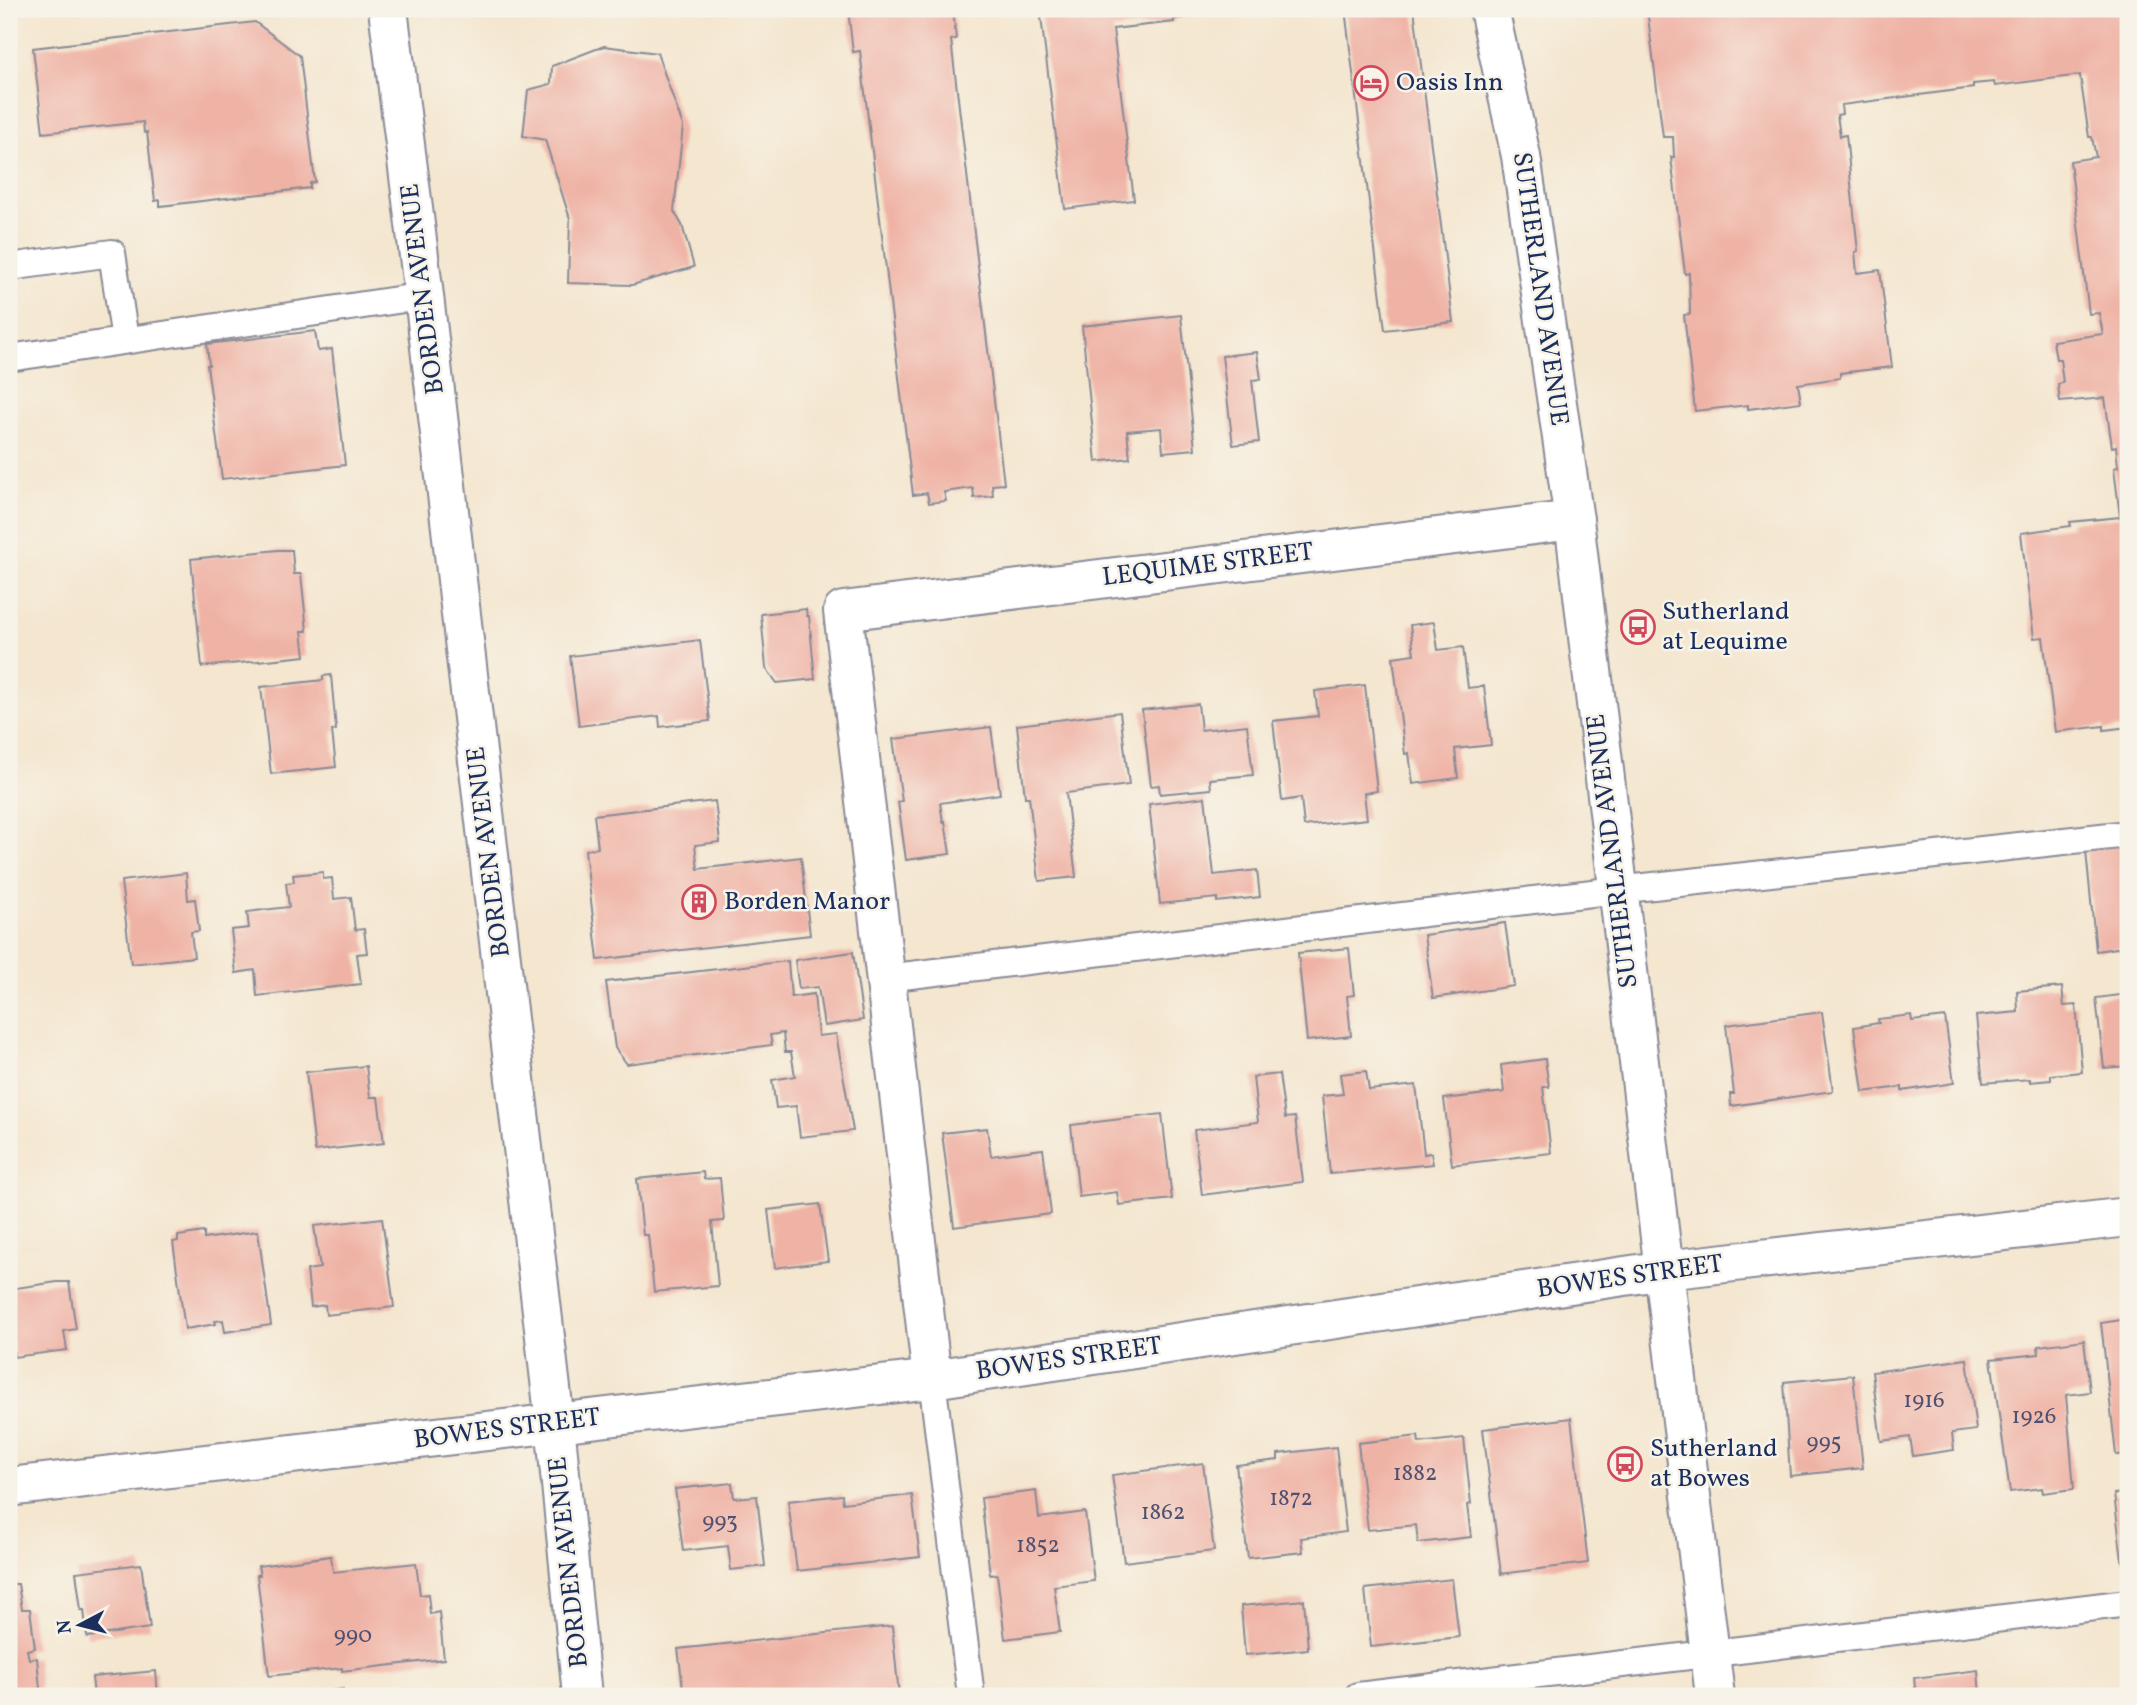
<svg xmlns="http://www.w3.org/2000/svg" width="2137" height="1705" font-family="Vollkorn,serif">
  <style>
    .building { fill: #efb3a6 }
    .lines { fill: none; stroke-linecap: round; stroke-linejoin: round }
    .lane-casing { stroke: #888a96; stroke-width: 30 }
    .street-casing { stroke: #888a96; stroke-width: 42 }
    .secondary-casing { stroke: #888a96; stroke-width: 42 }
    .lane { stroke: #fff; stroke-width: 26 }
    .street { stroke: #fff; stroke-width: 38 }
    .secondary { stroke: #fff; stroke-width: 38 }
    .labels { text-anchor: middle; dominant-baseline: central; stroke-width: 5; stroke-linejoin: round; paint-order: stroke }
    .number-label { font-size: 23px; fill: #505070 }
    .poi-label { font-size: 26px; fill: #1b2f5e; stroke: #f7f3e8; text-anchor: start }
    .street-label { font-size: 26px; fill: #1b2f5e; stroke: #f7f3e8 }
  </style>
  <rect width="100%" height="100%" fill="#f7f3e8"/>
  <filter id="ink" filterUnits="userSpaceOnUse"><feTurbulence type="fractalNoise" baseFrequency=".0143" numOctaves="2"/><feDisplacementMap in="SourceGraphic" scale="14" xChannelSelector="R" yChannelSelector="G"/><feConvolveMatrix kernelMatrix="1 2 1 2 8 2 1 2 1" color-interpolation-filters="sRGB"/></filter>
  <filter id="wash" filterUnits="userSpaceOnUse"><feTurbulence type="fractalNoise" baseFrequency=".00686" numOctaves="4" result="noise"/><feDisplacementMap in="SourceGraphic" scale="28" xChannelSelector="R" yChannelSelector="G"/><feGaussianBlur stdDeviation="1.57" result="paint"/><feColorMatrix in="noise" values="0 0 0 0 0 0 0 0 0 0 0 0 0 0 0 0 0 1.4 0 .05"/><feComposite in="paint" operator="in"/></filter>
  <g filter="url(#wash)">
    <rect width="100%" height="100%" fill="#f4e6cf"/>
    <g id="blocks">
      <g class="building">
        <path d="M 848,9 L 953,9 L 956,39 L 951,40 L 1004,484 L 992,485 L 993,496 L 974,498 L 973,488 L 944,492 L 946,501 L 929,503 L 927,493 L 913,495 L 860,51 L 853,52 Z"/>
        <path d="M 1040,9 L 1239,9 L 1174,19 L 1174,22 L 1113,29 L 1134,200 L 1065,209 Z"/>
        <path d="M 1345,9 L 1414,9 L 1453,322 L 1385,330 Z"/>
        <path d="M 1647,9 L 2128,9 L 2128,727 L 2104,730 L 2104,726 L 2055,732 L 2043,637 L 2034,638 L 2021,533 L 2071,526 L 2070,522 L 2120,517 L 2114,468 L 2118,467 L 2116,446 L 2112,447 L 2105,398 L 2060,402 L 2058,384 L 2063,383 L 2060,359 L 2056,359 L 2053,341 L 2103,334 L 2099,313 L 2089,314 L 2070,161 L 2096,157 L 2092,137 L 2089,137 L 2080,75 L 1995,86 L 1994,82 L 1973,84 L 1973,88 L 1841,105 L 1842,114 L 1837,115 L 1840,136 L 1846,135 L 1858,252 L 1855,252 L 1857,273 L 1880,270 L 1892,367 L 1840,373 L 1840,378 L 1798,384 L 1801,402 L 1748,409 L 1748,405 L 1695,411 L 1684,315 L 1690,314 L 1689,273 L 1685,274 L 1671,157 L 1674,157 L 1673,137 L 1663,137 Z"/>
        <path d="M 255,22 L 300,56 L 315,182 L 310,183 L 310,188 L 160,206 L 160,200 L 155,201 L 147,132 L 144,133 L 143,122 L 43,133 L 33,48 Z"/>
        <path d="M 604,46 L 657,53 L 683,126 L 674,211 L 682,225 L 694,267 L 632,285 L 568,283 L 570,219 L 545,140 L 523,136 L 528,90 L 551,84 L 552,66 Z"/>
        <path d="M 1181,315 L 1195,449 L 1163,452 L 1161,428 L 1127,431 L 1130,458 L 1096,462 L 1082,326 Z"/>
        <path d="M 315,331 L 318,351 L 332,349 L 345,465 L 222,479 L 207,365 L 209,365 L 207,344 Z"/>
        <path d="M 1257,352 L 1261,379 L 1252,380 L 1259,442 L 1233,445 L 1222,356 Z"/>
        <path d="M 278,550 L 292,550 L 294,574 L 301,574 L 307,631 L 302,631 L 305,656 L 202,667 L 191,559 Z"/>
        <path d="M 806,609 L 807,616 L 809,616 L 815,679 L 777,683 L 766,668 L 761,614 Z"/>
        <path d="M 1434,622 L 1438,650 L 1463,647 L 1468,688 L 1484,686 L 1491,745 L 1455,749 L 1458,778 L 1413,784 L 1409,753 L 1405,754 L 1393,657 L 1414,654 L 1410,625 Z"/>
        <path d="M 700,640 L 710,721 L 660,727 L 659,716 L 579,726 L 570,656 Z"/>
        <path d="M 331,675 L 336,730 L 332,731 L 336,767 L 271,774 L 261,687 L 323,680 L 323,676 Z"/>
        <path d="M 1365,685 L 1377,791 L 1364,793 L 1367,819 L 1304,826 L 1301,798 L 1282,801 L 1273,721 L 1318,716 L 1315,691 Z"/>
        <path d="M 1198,704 L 1201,730 L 1247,725 L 1253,775 L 1210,779 L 1211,789 L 1160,794 L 1159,785 L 1151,786 L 1142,710 Z"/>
        <path d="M 1120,712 L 1129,785 L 1066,793 L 1076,877 L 1039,881 L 1029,797 L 1025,797 L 1017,725 Z"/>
        <path d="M 991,727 L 1000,794 L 940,803 L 943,822 L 945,821 L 950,854 L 906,860 L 898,802 L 902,801 L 893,739 Z"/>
        <path d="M 1205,797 L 1214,875 L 1257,870 L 1260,897 L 1217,902 L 1217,898 L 1160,904 L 1149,804 Z"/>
        <path d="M 715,801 L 720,842 L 695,845 L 698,869 L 801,857 L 810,935 L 598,960 L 585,850 L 598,848 L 594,815 Z"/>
        <path d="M 2128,842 L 2128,970 L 2127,970 L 2124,947 L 2096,951 L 2086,851 Z"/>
        <path d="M 323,872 L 323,879 L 332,878 L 334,899 L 351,897 L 355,930 L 364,929 L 367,953 L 357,954 L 361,984 L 257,996 L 255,970 L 236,973 L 231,930 L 249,928 L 247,912 L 289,907 L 286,883 L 294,882 L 293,875 Z"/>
        <path d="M 186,873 L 188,900 L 195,899 L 199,931 L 191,932 L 194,957 L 131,964 L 121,881 Z"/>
        <path d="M 1505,923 L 1514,986 L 1433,998 L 1424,935 Z"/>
        <path d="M 1349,948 L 1354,995 L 1347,996 L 1351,1036 L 1307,1041 L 1298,953 Z"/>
        <path d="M 853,952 L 863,1020 L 824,1026 L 818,987 L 799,989 L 795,960 Z"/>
        <path d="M 788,961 L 791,997 L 814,994 L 818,1036 L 836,1034 L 853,1131 L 800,1137 L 796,1106 L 776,1108 L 772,1080 L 795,1076 L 791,1052 L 785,1052 L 783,1033 L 770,1035 L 772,1045 L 627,1064 L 615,1048 L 606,982 Z"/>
        <path d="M 2062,987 L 2064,1006 L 2076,1005 L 2082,1072 L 2051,1075 L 2051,1080 L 2030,1082 L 2030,1079 L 1983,1083 L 1976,1016 L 2018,1012 L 2017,991 Z"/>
        <path d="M 2128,994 L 2128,1066 L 2104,1068 L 2096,998 Z"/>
        <path d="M 1822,1012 L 1833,1091 L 1731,1106 L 1730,1094 L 1734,1094 L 1726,1025 Z"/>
        <path d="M 1911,1015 L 1912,1021 L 1945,1017 L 1954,1083 L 1902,1091 L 1902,1087 L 1863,1092 L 1854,1027 L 1879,1023 L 1878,1019 Z"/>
        <path d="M 1545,1059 L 1549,1087 L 1543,1087 L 1551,1153 L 1452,1165 L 1444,1099 L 1504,1092 L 1501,1065 Z"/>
        <path d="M 366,1066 L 370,1097 L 378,1097 L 384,1143 L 315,1151 L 306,1072 Z"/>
        <path d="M 1366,1071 L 1369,1090 L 1416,1085 L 1424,1154 L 1431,1153 L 1433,1164 L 1330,1174 L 1322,1096 L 1343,1094 L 1340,1074 Z"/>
        <path d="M 1279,1074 L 1285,1118 L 1295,1117 L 1303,1182 L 1202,1195 L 1194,1130 L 1258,1122 L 1253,1077 Z"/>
        <path d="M 1162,1114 L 1172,1199 L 1119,1205 L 1117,1192 L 1079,1197 L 1071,1125 Z"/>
        <path d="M 987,1128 L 991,1156 L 1043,1149 L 1051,1214 L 954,1227 L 942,1133 Z"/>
        <path d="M 9,1171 L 14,1198 L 9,1199 Z"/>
        <path d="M 703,1172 L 704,1179 L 720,1178 L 724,1221 L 712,1222 L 718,1286 L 654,1292 L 648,1235 L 643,1235 L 637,1179 Z"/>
        <path d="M 820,1204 L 828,1261 L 775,1268 L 768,1210 Z"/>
        <path d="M 382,1218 L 394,1307 L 326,1315 L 325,1305 L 311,1307 L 307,1270 L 320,1268 L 314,1226 Z"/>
        <path d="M 258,1231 L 271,1325 L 225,1332 L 223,1320 L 215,1321 L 216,1324 L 185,1329 L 173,1242 L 178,1241 L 178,1236 L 204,1232 L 204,1239 Z"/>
        <path d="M 57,1282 L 69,1282 L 76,1329 L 64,1331 L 67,1350 L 14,1357 L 9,1315 L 9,1289 Z"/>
        <path d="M 2128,1319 L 2128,1454 L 2116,1455 L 2101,1323 Z"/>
        <path d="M 2084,1340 L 2090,1392 L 2066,1395 L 2074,1489 L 2043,1493 L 2042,1488 L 2010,1492 L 1991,1359 L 2039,1354 L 2038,1346 Z"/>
        <path d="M 1967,1359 L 1976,1430 L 1952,1433 L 1954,1450 L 1913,1456 L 1910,1437 L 1881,1441 L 1872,1372 Z"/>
        <path d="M 1853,1375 L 1863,1468 L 1790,1476 L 1784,1382 Z"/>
        <path d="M 1571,1418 L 1588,1563 L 1501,1574 L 1483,1429 Z"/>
        <path d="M 1418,1436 L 1419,1443 L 1464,1438 L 1471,1504 L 1467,1505 L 1471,1537 L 1418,1543 L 1416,1525 L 1368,1530 L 1358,1443 Z"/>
        <path d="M 1336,1447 L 1346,1532 L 1301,1538 L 1303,1552 L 1248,1558 L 1236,1465 L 1278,1460 L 1278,1454 Z"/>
        <path d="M 1203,1463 L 1214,1551 L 1124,1562 L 1112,1475 Z"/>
        <path d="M 732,1483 L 734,1498 L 757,1496 L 765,1566 L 731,1570 L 728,1546 L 683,1551 L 675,1489 Z"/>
        <path d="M 1036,1491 L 1039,1518 L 1085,1512 L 1094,1581 L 1054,1586 L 1060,1632 L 1005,1639 L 997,1574 L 990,1575 L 981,1498 Z"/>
        <path d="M 2128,1493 L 2128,1561 L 2122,1561 L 2114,1494 Z"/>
        <path d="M 842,1495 L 843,1503 L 912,1495 L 920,1557 L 797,1571 L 788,1501 Z"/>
        <path d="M 331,1556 L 333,1572 L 416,1563 L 420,1595 L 428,1594 L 430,1614 L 439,1612 L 444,1659 L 342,1671 L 342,1668 L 269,1676 L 257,1575 L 260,1575 L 258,1566 Z"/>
        <path d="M 141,1564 L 150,1628 L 87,1637 L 84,1610 L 81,1610 L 76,1572 Z"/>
        <path d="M 1452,1579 L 1459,1637 L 1371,1647 L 1365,1589 Z"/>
        <path d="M 9,1584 L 18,1584 L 22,1609 L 30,1609 L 35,1648 L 27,1650 L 29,1659 L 37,1658 L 40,1689 L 32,1690 L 33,1696 L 9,1696 Z"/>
        <path d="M 1304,1600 L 1308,1649 L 1245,1655 L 1241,1606 Z"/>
        <path d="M 892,1626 L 899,1696 L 684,1696 L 678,1649 Z"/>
        <path d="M 1978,1670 L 1980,1696 L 1916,1696 L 1914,1678 Z"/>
        <path d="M 156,1671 L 158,1696 L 94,1696 L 92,1677 Z"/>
        <path d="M 343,1689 L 344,1696 L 304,1696 L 304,1695 Z"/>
      </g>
    </g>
  </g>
  <g filter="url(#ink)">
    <use href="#blocks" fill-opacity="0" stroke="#888a96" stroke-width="2"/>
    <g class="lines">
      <g class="lane-casing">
        <g id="lane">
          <path d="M 9,267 L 112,253 L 125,340"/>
          <path d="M 9,358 L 424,296"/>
          <path d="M 886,978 L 1617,890 L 2128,834"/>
          <path d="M 932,1379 L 971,1696"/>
          <path d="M 1358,1696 L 2128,1603"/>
        </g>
      </g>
      <g class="street-casing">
        <g id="street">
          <path d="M 388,9 L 424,296 L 555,1423 L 582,1696"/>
          <path d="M 932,1379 L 843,611 L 1574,520"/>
          <path d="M 9,1487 L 932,1379 L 1665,1270 L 2128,1217"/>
        </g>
      </g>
      <g class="secondary-casing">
        <path id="secondary" d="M 1489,9 L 1521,156 L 1574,520 L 1715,1696"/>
      </g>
      <use href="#lane" class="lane"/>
      <use href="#street" class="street"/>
      <use href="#secondary" class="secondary"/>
    </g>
  </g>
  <defs>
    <g id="hotel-ring" transform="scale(1.75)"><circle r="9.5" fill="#f7f3e8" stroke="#d1495b" stroke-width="1.5"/><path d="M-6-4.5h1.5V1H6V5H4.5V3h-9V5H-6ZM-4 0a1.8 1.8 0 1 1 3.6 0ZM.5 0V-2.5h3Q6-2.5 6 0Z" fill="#d1495b"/></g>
    <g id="bus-ring" transform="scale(1.75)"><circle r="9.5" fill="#f7f3e8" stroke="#d1495b" stroke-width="1.5"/><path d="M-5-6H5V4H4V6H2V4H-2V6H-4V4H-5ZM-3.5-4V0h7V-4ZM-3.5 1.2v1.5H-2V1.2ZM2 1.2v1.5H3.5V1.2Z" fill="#d1495b"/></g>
    <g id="building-ring" transform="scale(1.75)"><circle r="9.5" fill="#f7f3e8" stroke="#d1495b" stroke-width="1.5"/><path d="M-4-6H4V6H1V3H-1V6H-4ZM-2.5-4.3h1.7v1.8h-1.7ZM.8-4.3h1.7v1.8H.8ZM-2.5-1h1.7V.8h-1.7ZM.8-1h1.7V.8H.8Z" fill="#d1495b"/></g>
  </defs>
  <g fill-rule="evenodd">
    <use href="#hotel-ring" x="1371" y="83"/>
    <use href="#bus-ring" x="1638" y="627"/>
    <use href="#building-ring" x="699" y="902"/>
    <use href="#bus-ring" x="1625" y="1464"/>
  </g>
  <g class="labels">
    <g class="number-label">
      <text x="1924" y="1401">1916</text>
      <text x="2034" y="1417">1926</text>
      <text x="1824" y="1443">995</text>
      <text x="1415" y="1474">1882</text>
      <text x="1291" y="1499">1872</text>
      <text x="1163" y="1513">1862</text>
      <text x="720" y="1522">993</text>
      <text x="1038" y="1546">1852</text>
      <text x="353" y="1636">990</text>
    </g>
    <g class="poi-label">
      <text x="1396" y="83">Oasis Inn</text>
      <text x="1662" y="612">Sutherland<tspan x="1662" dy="30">at Lequime</tspan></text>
      <text x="724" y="902">Borden Manor</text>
      <text x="1650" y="1449">Sutherland<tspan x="1650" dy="30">at Bowes</tspan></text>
    </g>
    <g class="street-label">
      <text transform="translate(423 289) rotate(-97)">BORDEN AVENUE</text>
      <text transform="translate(1540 289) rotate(82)">SUTHERLAND AVENUE</text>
      <text transform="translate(1208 565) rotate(-7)">LEQUIME STREET</text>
      <text transform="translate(1613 851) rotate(-97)">SUTHERLAND AVENUE</text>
      <text transform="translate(489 852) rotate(-97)">BORDEN AVENUE</text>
      <text transform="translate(1630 1277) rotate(-8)">BOWES STREET</text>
      <text transform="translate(1069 1359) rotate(-8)">BOWES STREET</text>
      <text transform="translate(507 1429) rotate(-7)">BOWES STREET</text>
      <text transform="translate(569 1562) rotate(-96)">BORDEN AVENUE</text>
    </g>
  </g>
  <rect width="2137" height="1705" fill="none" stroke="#f7f3e8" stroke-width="35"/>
  <g transform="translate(80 1625) rotate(263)" stroke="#f7f3e8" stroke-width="5" paint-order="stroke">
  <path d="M0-5L12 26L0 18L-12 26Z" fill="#1b2f5e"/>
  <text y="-10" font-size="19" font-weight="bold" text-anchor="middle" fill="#1b2f5e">N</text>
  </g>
</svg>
